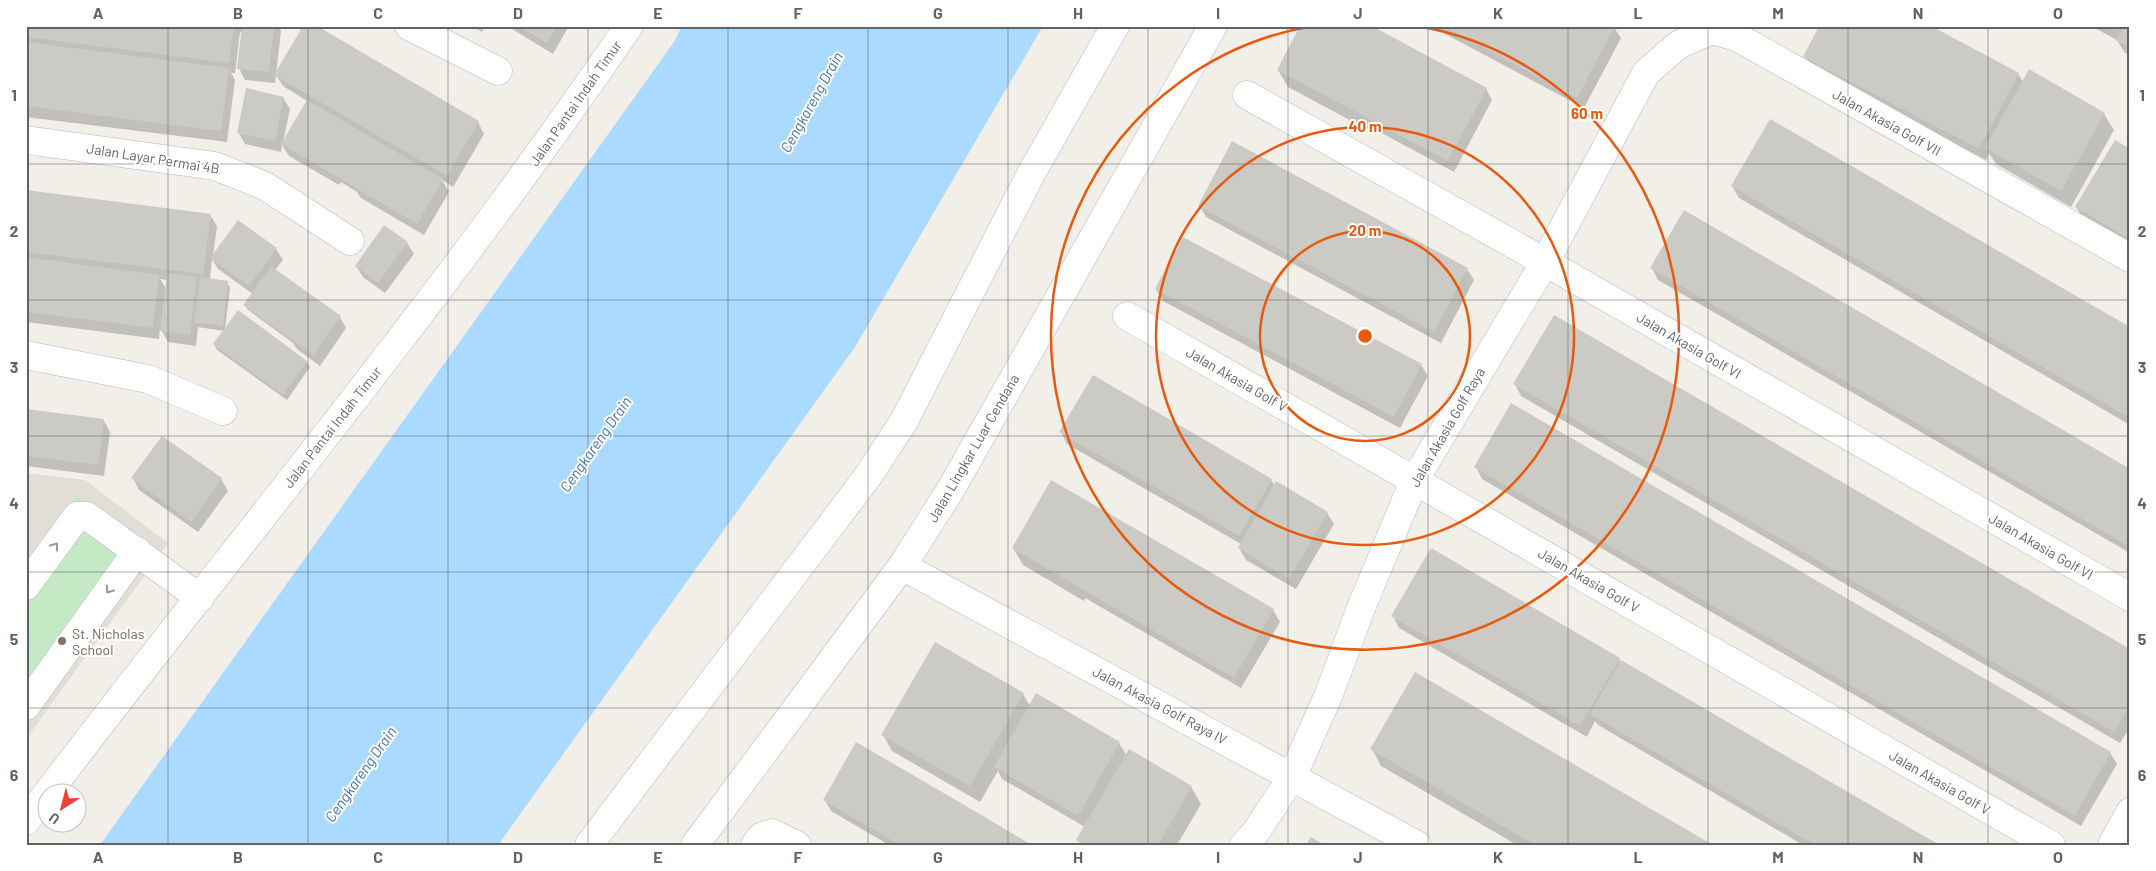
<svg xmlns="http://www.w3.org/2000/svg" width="2156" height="871" font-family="Barlow,sans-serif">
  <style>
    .education { fill: #e1ded6 }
    .park { fill: #c5e8c5 }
    .water { fill: #aadaff }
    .shadow { fill: #0003; fill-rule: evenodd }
    .building { fill: #cccac5 }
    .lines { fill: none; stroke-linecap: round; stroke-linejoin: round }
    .minor-casing { stroke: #b5b8bc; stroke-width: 29 }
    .minor { stroke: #fff; stroke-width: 28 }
    .oneway { stroke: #979a9d }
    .grid { fill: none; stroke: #5f6368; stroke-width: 1; stroke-opacity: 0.55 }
    .ring { fill: none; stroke: #e8590c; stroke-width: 2.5 }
    .education-dot { fill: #8d6e63; stroke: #fff; stroke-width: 2 }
    .labels { text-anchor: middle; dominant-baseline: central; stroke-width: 4; stroke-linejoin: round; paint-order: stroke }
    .street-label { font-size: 14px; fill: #5f6368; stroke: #fff }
    .education-label { font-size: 14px; fill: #785e54; stroke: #fff; text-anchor: start }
    .water-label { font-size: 15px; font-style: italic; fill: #4174aa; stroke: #fff }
    .centre { fill: #e8590c; stroke: #fff; stroke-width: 2.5 }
    .ring-label { font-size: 15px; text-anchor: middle; font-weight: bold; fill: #e8590c; stroke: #fff; stroke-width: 4; stroke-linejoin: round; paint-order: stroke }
    .neatline { fill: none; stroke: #5f6368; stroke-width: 2 }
    .grid-label { font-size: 16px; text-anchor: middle; font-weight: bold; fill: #5f6368 }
  </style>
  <rect width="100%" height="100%" fill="#f1efe8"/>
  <path class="education" d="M 26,473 L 85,480 L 168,543 L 26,739 Z"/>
  <path class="park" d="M 76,496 L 138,540 L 26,694 L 26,565 Z"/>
  <path class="water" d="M 682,26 L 1043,26 L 855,347 L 498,845 L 100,845 L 674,42 Z"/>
  <g class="shadow">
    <path d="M 26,26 L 278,26 L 281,31 L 276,75 L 478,122 L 484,134 L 453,187 L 442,180 L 449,192 L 424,235 L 361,198 L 357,192 L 341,182 L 339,185 L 289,156 L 282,145 L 281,152 L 245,144 L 238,132 L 283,98 L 290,109 L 283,142 L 307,101 L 283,86 L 276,75 L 275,83 L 245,80 L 239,68 L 243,33 L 240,32 L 235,73 L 231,73 L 235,80 L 227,142 L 26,117 Z"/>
    <path d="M 472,26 L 485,26 L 482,32 Z"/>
    <path d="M 507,26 L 569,26 L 553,54 Z"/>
    <path d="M 1430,26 L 1613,26 L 1621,38 L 1584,108 Z"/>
    <path d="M 2091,26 L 2130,26 L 2130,55 L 2124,52 L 2117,40 Z"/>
    <path d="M 1805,57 L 2018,74 L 2023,82 L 2104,114 L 2114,130 L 2071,207 L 1996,164 L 1989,153 L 1986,160 L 1811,68 Z"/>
    <path d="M 1278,70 L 1486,89 L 1492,100 L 1454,172 L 1361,122 L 1359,125 L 1288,87 Z"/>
    <path d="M 2130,150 L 2130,246 L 2083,218 L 2076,207 Z"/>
    <path d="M 1732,186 L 2130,329 L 2130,425 L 1739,198 Z"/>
    <path d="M 26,192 L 210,215 L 217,226 L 213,256 L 276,249 L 283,260 L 275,270 L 340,317 L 346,328 L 320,366 L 297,349 L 293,343 L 248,310 L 245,305 L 253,294 L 218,269 L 212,259 L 210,280 L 227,282 L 230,288 L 225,329 L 307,362 L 310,367 L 287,400 L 217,350 L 214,344 L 224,331 L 198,327 L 196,346 L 168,342 L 160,328 L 159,339 L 26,322 ZM 160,279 L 168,280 L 167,290 Z"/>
    <path d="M 1200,206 L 1467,269 L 1474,280 L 1441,343 L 1206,217 Z"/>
    <path d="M 407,243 L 414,254 L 385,293 L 363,277 L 356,266 Z"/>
    <path d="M 1652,268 L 2130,471 L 2130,553 L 1658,280 Z"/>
    <path d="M 1156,289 L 1421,365 L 1428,376 L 1400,428 L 1163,301 Z"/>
    <path d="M 1515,384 L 2130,651 L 2130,727 L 2120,743 L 1521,396 Z"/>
    <path d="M 1512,405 L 2110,753 L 2117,764 L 2081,826 L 1482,479 L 1476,467 Z"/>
    <path d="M 26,411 L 104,421 L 110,432 L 104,476 L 26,466 Z"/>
    <path d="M 1061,432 L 1271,480 L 1275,486 L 1327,513 L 1334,524 L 1296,589 L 1246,560 L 1239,548 L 1241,544 L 1067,444 Z"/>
    <path d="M 133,478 L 221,479 L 228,491 L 198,532 L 139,490 Z"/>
    <path d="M 1052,482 L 1273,610 L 1280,622 L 1241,688 L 1085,598 L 1084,601 L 1023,565 L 1013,548 Z"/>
    <path d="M 1393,616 L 1619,659 L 1620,661 L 1938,845 L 1803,845 L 1598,725 L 1595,721 L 1587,737 L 1399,628 Z"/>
    <path d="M 1023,694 L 1030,706 L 1037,695 L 1119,743 L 1127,756 L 1129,751 L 1191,787 L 1201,804 L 1177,845 L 1081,845 L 1078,840 L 1085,827 L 1002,779 L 998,771 L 980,802 L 892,751 L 883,735 Z"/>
    <path d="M 1372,749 L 1710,845 L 1517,845 L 1381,766 Z"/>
    <path d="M 825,800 L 1030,845 L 889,845 L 831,811 Z"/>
  </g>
  <g class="building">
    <path d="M 26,26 L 234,26 L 229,63 L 26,37 Z"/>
    <path d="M 242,26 L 274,26 L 269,72 L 237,69 Z"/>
    <path d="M 303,26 L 317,26 L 479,121 L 447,176 L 274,75 Z"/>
    <path d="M 518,26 L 557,26 L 547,43 Z"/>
    <path d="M 1300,26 L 1372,26 L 1487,88 L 1448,161 L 1277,70 Z"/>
    <path d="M 1444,26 L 1615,26 L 1577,98 Z"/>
    <path d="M 1819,26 L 1931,26 L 2019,73 L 1979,149 L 1803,57 Z"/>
    <path d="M 2124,26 L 2130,26 L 2130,48 L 2116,40 Z"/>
    <path d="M 26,42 L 229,68 L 221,131 L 26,106 Z"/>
    <path d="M 2029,69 L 2105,113 L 2061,191 L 1985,148 Z"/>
    <path d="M 246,88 L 284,97 L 275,141 L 237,133 Z"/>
    <path d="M 307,100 L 443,179 L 417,224 L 281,144 Z"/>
    <path d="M 1770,119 L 2130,327 L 2130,418 L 1731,186 Z"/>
    <path d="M 2115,140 L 2130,149 L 2130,239 L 2075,207 Z"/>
    <path d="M 1232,141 L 1468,268 L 1434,332 L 1198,206 Z"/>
    <path d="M 26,190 L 211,214 L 203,274 L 26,252 Z"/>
    <path d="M 1684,210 L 2130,469 L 2130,547 L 1650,268 Z"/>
    <path d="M 238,220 L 277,248 L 249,286 L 210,258 Z"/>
    <path d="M 384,225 L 408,242 L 378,283 L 355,266 Z"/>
    <path d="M 1183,237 L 1422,364 L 1394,417 L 1155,289 Z"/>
    <path d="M 26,257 L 159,275 L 153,328 L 26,312 Z"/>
    <path d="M 271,266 L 341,316 L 313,355 L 243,305 Z"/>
    <path d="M 167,273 L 197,277 L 190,335 L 160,331 Z"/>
    <path d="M 200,277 L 228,281 L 223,326 L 194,322 Z"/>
    <path d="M 238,310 L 307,361 L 283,395 L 213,344 Z"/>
    <path d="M 1554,315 L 2130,649 L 2130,704 L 2114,732 L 1513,384 Z"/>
    <path d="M 1093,375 L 1272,479 L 1239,536 L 1059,432 Z"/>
    <path d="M 1511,403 L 2111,752 L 2075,816 L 1474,467 Z"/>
    <path d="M 26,409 L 104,419 L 98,465 L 26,456 Z"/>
    <path d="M 162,436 L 222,478 L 191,522 L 131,478 Z"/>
    <path d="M 1051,480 L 1274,609 L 1234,678 L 1012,548 Z"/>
    <path d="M 1276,481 L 1328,512 L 1289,579 L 1238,548 Z"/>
    <path d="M 1431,548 L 1620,658 L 1580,726 L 1391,616 Z"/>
    <path d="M 935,642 L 1024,693 L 970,786 L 881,735 Z"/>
    <path d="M 1621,660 L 1915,831 L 1940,845 L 1815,845 L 1625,735 L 1590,714 Z"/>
    <path d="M 1415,672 L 1639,802 L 1713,845 L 1535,845 L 1370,749 Z"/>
    <path d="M 1036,693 L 1120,742 L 1078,816 L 994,767 Z"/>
    <path d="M 856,742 L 978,813 L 1032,845 L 900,845 L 869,827 L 823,800 Z"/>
    <path d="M 1129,749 L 1192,786 L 1158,845 L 1084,845 L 1076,840 Z"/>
    <path d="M 1311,837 L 1324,845 L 1306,845 Z"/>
  </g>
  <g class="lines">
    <g class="minor-casing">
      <g id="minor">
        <path d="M 409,26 L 498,71"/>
        <path d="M 1247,95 L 1545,262 L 2130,597"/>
        <path d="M 26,140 L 215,166 L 265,186 L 350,241"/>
        <path d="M 1127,316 L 2051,845"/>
        <path d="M 26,355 L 148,379 L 223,411"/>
        <path d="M 902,566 L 1417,845"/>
        <path d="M 26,586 L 77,516 L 87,516 L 200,598"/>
        <path d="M 26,706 L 137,551"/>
        <path d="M 26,821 C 227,556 441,301 629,26"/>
        <path d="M 589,845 L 868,476 L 904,421 L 1032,172 L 1115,26"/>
        <path d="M 695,845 L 902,566 L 951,489 L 1213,26"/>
        <path d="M 755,845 L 761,837 L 772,833 L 797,845"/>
        <path d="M 1244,845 L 1255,833 L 1292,777 L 1329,694 L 1361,608 L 1414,481 L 1545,262 L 1646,73 L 1678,45 L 1712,30 L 1737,37 L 2130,258"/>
        <path d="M 2112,845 L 2130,812"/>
      </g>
    </g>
    <use href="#minor" class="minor"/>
  </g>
  <defs><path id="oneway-chevron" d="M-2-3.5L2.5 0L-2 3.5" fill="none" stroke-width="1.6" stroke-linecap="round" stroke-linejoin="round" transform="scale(1.25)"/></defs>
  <g class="oneway">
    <use href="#oneway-chevron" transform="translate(55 546) rotate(-54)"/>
    <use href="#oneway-chevron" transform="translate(109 590) rotate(126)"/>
  </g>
  <path class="grid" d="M 168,26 L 168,845M 308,26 L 308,845M 448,26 L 448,845M 588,26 L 588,845M 728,26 L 728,845M 868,26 L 868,845M 1008,26 L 1008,845M 1148,26 L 1148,845M 1288,26 L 1288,845M 1428,26 L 1428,845M 1568,26 L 1568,845M 1708,26 L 1708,845M 1848,26 L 1848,845M 1988,26 L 1988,845M 26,164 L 2130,164M 26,300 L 2130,300M 26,436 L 2130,436M 26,572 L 2130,572M 26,708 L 2130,708"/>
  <g class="ring">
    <circle cx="1365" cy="336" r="105"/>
    <circle cx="1365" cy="336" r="209"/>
    <path d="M1417 26A314 314 0 1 1 1313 26"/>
  </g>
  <circle class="education-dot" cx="62" cy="641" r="5"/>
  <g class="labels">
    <g class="street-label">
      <text transform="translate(575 103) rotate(-55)">Jalan Pantai Indah Timur</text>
      <text transform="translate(1887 122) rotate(29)">Jalan Akasia Golf VII</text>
      <text transform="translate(153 158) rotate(9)">Jalan Layar Permai 4B</text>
      <text transform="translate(1689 345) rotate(30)">Jalan Akasia Golf VI</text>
      <text transform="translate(1237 379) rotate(30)">Jalan Akasia Golf V</text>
      <text transform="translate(332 427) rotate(-52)">Jalan Pantai Indah Timur</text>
      <text transform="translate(1447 427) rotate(-60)">Jalan Akasia Golf Raya</text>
      <text transform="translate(973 448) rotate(-60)">Jalan Lingkar Luar Cendana</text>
      <text transform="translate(2041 546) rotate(30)">Jalan Akasia Golf VI</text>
      <text transform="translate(1589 580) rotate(30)">Jalan Akasia Golf V</text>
      <text transform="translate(1160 705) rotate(28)">Jalan Akasia Golf Raya IV</text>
      <text transform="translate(1940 782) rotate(30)">Jalan Akasia Golf V</text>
    </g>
    <g class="education-label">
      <text x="72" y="633">St. Nicholas<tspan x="72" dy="16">School</tspan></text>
    </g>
    <g class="water-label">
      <text transform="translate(811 102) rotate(-61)">Cengkareng Drain</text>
      <text transform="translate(595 444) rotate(-55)">Cengkareng Drain</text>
      <text transform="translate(360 774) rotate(-55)">Cengkareng Drain</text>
    </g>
  </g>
  <circle cx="1365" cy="336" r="8" class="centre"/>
  <g class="ring-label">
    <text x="1587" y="119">60 m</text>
    <text x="1365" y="132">40 m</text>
    <text x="1365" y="236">20 m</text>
  </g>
  <rect width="2156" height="871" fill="none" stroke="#ffffff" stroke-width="55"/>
  <g transform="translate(62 808) rotate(216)"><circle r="24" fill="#ffffff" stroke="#bfc1c3"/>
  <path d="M0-4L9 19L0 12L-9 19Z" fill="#ea4335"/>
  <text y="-8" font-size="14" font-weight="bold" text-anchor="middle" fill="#5f6368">U</text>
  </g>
  <rect x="28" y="28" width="2100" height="816" class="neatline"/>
  <g class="grid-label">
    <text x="98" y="19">A</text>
    <text x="238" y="19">B</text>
    <text x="378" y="19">C</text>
    <text x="518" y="19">D</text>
    <text x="658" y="19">E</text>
    <text x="798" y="19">F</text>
    <text x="938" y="19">G</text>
    <text x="1078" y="19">H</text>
    <text x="1218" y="19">I</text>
    <text x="1358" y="19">J</text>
    <text x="1498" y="19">K</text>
    <text x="1638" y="19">L</text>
    <text x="1778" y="19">M</text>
    <text x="1918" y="19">N</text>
    <text x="2058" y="19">O</text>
    <text x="14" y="101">1</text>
    <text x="2142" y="101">1</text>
    <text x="14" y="237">2</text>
    <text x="2142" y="237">2</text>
    <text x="14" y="373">3</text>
    <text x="2142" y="373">3</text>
    <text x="14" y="509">4</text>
    <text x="2142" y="509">4</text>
    <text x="14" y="645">5</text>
    <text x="2142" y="645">5</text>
    <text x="14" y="781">6</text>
    <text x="2142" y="781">6</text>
    <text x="98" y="863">A</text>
    <text x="238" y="863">B</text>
    <text x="378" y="863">C</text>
    <text x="518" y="863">D</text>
    <text x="658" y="863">E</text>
    <text x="798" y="863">F</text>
    <text x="938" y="863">G</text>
    <text x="1078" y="863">H</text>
    <text x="1218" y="863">I</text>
    <text x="1358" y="863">J</text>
    <text x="1498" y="863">K</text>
    <text x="1638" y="863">L</text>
    <text x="1778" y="863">M</text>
    <text x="1918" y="863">N</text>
    <text x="2058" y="863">O</text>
  </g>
</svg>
